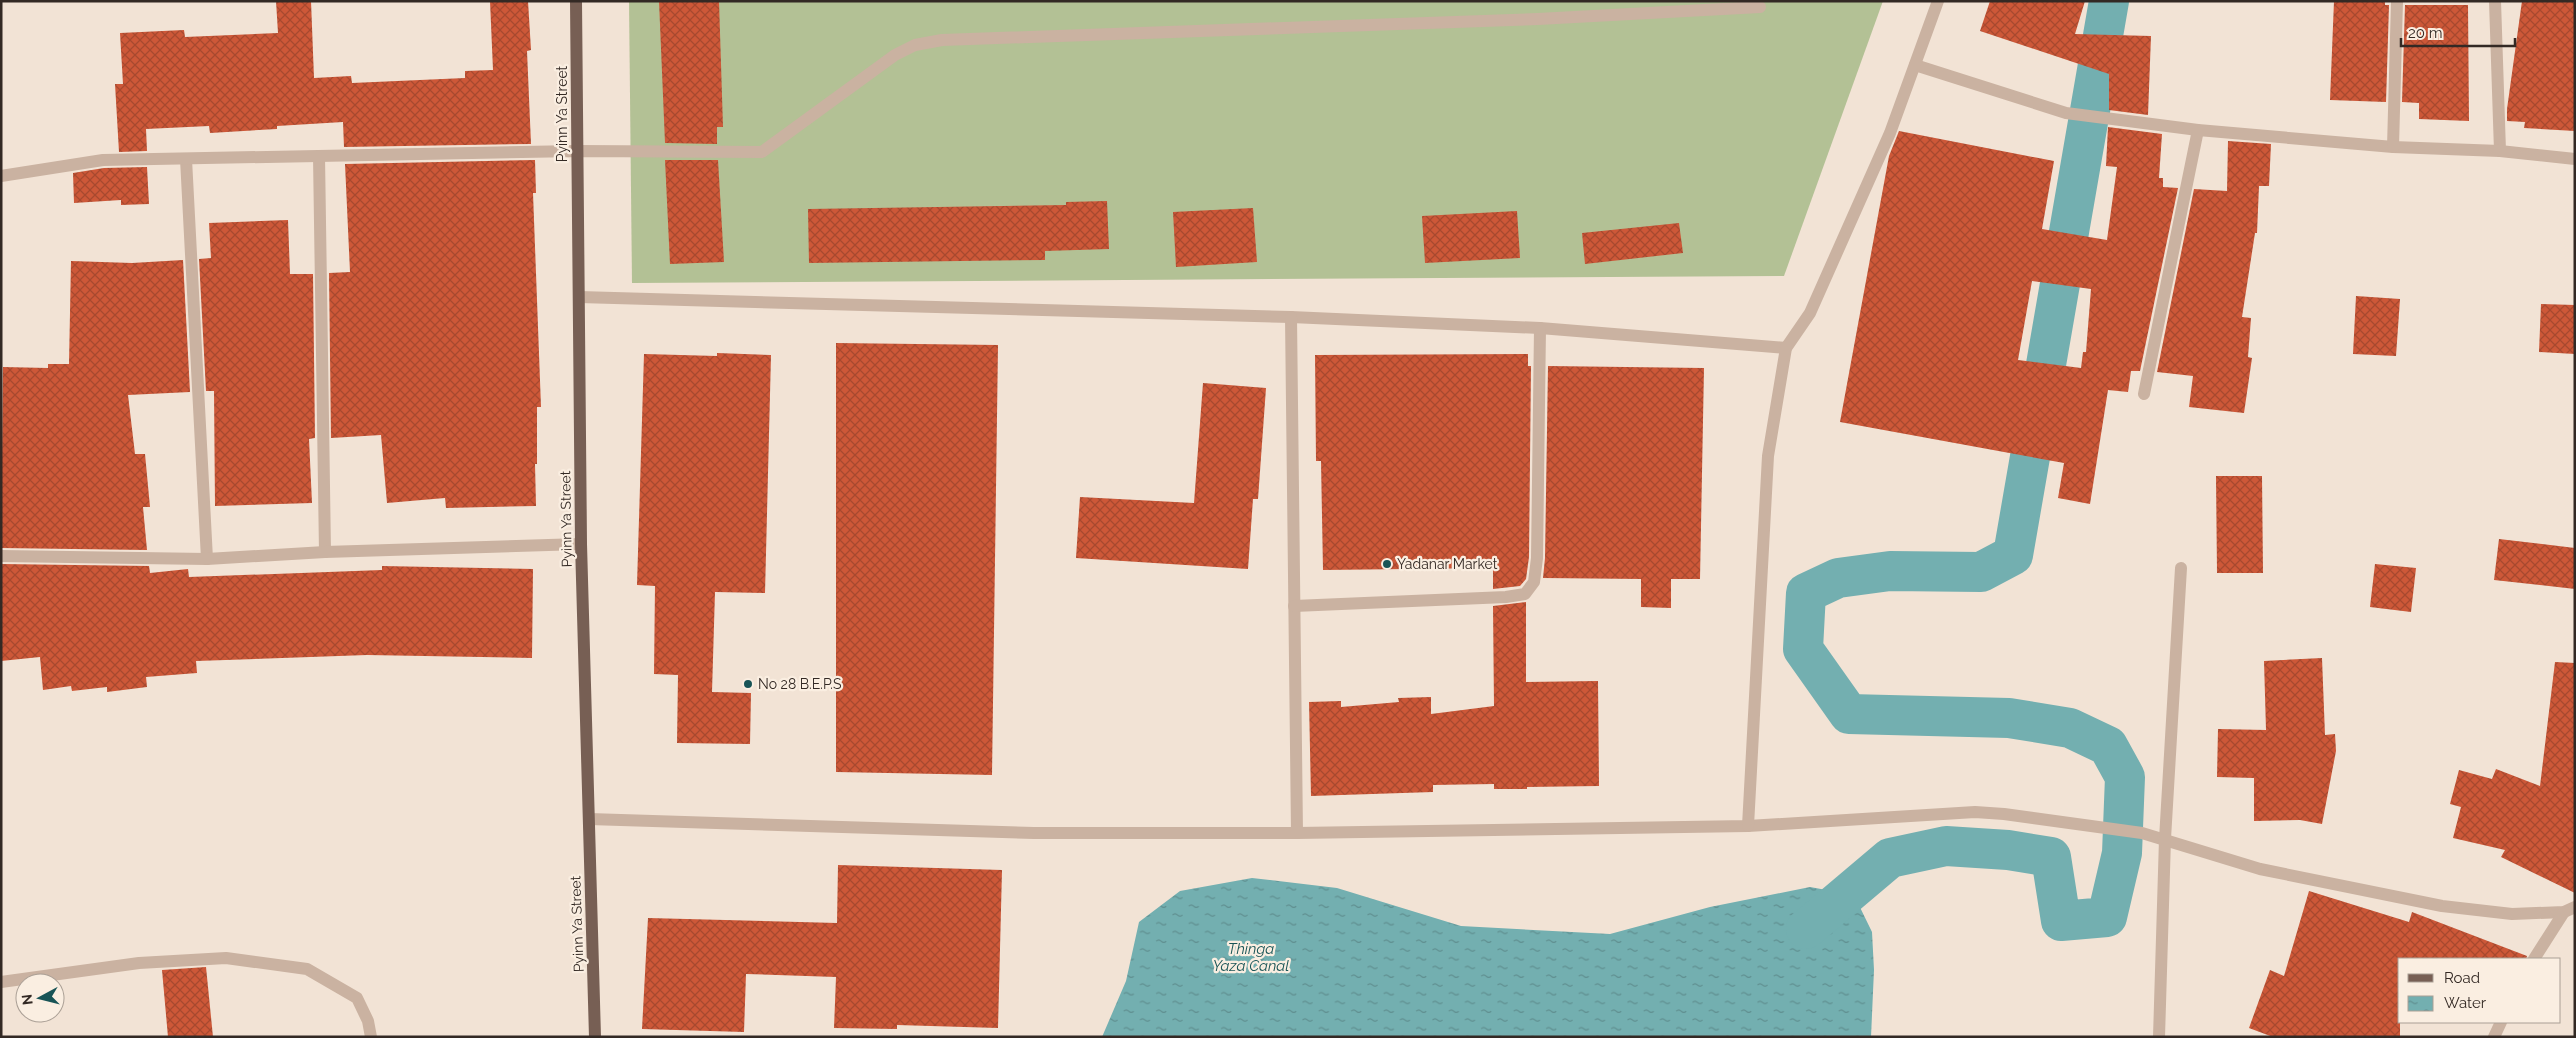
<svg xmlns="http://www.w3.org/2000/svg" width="2576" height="1038" font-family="Raleway,sans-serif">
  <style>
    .pitch { fill: #b3c195 }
    .water { fill: url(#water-ripples) }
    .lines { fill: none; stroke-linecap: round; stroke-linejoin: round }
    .canal { stroke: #73afb0; stroke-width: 40 }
    .building { fill: url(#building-cross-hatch); fill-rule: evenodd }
    .minor { stroke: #cab2a1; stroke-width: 12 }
    .major { stroke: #775f54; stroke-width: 12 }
    .poi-dot { fill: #185456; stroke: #faeee1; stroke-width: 2 }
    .labels { text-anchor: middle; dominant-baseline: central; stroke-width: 4.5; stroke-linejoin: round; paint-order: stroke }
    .street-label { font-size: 14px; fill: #332924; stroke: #faeee1 }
    .poi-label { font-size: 14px; fill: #332924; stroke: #faeee1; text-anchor: start }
    .water-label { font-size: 15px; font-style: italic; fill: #185456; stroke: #faeee1 }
  </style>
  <defs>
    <pattern id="water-ripples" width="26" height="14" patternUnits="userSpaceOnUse" patternTransform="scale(1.25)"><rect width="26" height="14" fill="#73afb0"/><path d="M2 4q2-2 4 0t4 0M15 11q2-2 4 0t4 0" fill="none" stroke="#5f8e8f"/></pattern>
    <pattern id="building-cross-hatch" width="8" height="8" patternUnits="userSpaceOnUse" patternTransform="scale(1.25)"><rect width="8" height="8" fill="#cd5838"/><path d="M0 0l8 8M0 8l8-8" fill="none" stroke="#a7492f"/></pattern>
  </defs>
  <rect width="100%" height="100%" fill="#f2e3d5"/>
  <path class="pitch" d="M 629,1 L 1883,1 L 1784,276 L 632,283 Z"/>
  <path class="water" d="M 1252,878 L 1337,888 L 1461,926 L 1610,934 L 1710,907 L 1810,887 L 1854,895 L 1872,932 L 1874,970 L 1871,1037 L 1102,1037 L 1126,981 L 1139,922 L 1180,891 Z"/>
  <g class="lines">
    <path class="canal" d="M 1806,929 L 1890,858 L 1946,846 L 2008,850 L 2051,857 L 2061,921 L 2107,917 L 2122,853 L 2125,777 L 2108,746 L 2070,728 L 2009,718 L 1849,714 L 1803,649 L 1806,593 L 1838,578 L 1890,571 L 1981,572 L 2013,555 L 2109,1"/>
  </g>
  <g class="building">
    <path d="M 276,1 L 311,1 L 314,78 L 351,76 L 352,83 L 465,78 L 465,71 L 493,70 L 490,1 L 528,1 L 531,50 L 527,51 L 531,144 L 344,147 L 343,122 L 277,126 L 277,129 L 210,133 L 209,126 L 146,129 L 147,151 L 119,152 L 115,84 L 123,84 L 120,33 L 184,30 L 185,37 L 278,33 Z"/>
    <path d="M 659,1 L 719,1 L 723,127 L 717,127 L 717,144 L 665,143 Z"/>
    <path d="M 1990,1 L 2085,1 L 2075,34 L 2151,36 L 2148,115 L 2109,110 L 2109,74 L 1980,31 Z"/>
    <path d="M 2334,1 L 2385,1 L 2385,5 L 2389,5 L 2386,102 L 2330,100 Z"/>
    <path d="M 2522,1 L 2575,1 L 2575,131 L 2524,128 L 2525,122 L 2507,121 L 2507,109 Z"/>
    <path d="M 2405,5 L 2468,5 L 2469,121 L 2419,119 L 2419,103 L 2402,102 Z"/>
    <path d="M 2108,127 L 2162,134 L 2159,178 L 2163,178 L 2163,187 L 2178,188 L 2140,371 L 2131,371 L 2128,392 L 2108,390 L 2090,504 L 2058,498 L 2064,463 L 1840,422 L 1889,156 L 1899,131 L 2054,161 L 2042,229 L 2107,240 L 2117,167 L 2106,166 ZM 2032,281 L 2091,289 L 2086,352 L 2083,352 L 2081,368 L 2018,360 Z"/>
    <path d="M 2228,141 L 2271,144 L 2269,186 L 2259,186 L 2257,233 L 2255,233 L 2242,317 L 2251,318 L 2248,357 L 2252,358 L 2244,413 L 2189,407 L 2193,376 L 2157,372 L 2194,189 L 2227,191 Z"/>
    <path d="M 535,160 L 536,193 L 533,193 L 541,407 L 537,407 L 537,464 L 535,464 L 536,506 L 446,508 L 445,498 L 387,503 L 381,435 L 331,438 L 329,273 L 350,272 L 345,164 Z"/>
    <path d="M 665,160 L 718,160 L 724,262 L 670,264 Z"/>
    <path d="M 147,167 L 149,204 L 121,205 L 121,200 L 74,203 L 73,173 L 104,168 Z"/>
    <path d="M 1107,201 L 1109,249 L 1045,251 L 1045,260 L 809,263 L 808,209 L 1066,205 L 1066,202 Z"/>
    <path d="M 1253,208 L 1257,262 L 1176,267 L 1173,212 Z"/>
    <path d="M 1517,211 L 1520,258 L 1425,263 L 1422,216 Z"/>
    <path d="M 288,220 L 290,274 L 313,274 L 315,438 L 309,439 L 312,503 L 215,506 L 214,391 L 206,391 L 199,259 L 211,258 L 209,223 Z"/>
    <path d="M 1679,223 L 1683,253 L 1585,264 L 1582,233 Z"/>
    <path d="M 183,260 L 190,392 L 128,395 L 135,454 L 145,454 L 150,507 L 143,507 L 147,550 L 1,548 L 3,367 L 48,368 L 48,364 L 69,364 L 71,261 L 132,263 Z"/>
    <path d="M 2356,296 L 2400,299 L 2396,356 L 2353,354 Z"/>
    <path d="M 2541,304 L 2575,305 L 2575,354 L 2539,352 Z"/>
    <path d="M 836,343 L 998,345 L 992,775 L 836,772 Z"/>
    <path d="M 717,353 L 771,355 L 765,593 L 715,592 L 712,692 L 751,693 L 750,744 L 677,743 L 678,675 L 654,674 L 655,586 L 637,585 L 644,354 L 717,356 Z"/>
    <path d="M 1528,354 L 1528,366 L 1531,366 L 1529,557 L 1526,579 L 1520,586 L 1493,589 L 1493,568 L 1323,570 L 1321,461 L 1316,461 L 1315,355 Z"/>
    <path d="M 1548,366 L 1704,368 L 1700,579 L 1671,579 L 1671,608 L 1641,607 L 1641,579 L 1543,578 L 1545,558 Z"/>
    <path d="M 1203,383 L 1266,388 L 1258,499 L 1253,499 L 1248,569 L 1076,558 L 1080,497 L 1194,503 Z"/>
    <path d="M 2216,476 L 2262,476 L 2263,573 L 2217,573 Z"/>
    <path d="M 2499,539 L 2575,548 L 2575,589 L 2494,580 Z"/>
    <path d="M 1,564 L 149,566 L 150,573 L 188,569 L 189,577 L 382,570 L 382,566 L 533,569 L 532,658 L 367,655 L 196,661 L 197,673 L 146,677 L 147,687 L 107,692 L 107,687 L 72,691 L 71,686 L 43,690 L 40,657 L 1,661 Z"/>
    <path d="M 2375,564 L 2416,568 L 2411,612 L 2370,607 Z"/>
    <path d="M 1526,602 L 1526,682 L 1598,681 L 1599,786 L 1527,787 L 1527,789 L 1494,789 L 1494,784 L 1433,785 L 1433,792 L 1311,796 L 1309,702 L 1341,701 L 1341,707 L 1399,702 L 1398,698 L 1431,697 L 1431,714 L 1494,706 L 1493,606 Z"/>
    <path d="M 2322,658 L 2325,735 L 2335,734 L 2336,751 L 2322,824 L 2300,820 L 2254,821 L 2254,778 L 2217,777 L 2218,729 L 2266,730 L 2264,661 Z"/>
    <path d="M 2555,662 L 2575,663 L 2575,893 L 2501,857 L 2505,850 L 2453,838 L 2461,807 L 2450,804 L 2459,770 L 2492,779 L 2496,769 L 2540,786 Z"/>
    <path d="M 838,865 L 1002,870 L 998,1028 L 897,1025 L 897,1029 L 834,1028 L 836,977 L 746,974 L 744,1032 L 642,1029 L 648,918 L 837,923 Z"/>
    <path d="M 2309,891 L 2409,922 L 2412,912 L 2527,956 L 2526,959 L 2400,959 L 2400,1037 L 2273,1037 L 2249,1028 L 2270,970 L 2284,976 Z"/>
    <path d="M 206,967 L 213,1037 L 168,1037 L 162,970 Z"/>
  </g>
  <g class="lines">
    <g class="minor">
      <path d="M 2495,1 L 2500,151"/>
      <path d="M 1915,65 L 2066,113 L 2198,130 L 2393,147 L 2500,151 L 2575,159"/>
      <path d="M 2393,147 L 2397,1"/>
      <path d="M 319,156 L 325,552"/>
      <path d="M 186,159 L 207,559"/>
      <path d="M 1,176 L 103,160 L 577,151 L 762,152 L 895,55 L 915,45 L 942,40 L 1538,19 L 1760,7"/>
      <path d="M 579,297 L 1291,317 L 1540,328 L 1786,348"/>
      <path d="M 1291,317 L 1297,833"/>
      <path d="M 2144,394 L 2198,130"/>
      <path d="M 1,556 L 207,559 L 325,552 L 581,544"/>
      <path d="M 1294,606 L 1506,597 L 1525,594 L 1534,582 L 1537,558 L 1540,328"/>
      <path d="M 589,819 L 1034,833 L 1297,833 L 1748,826 L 1975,812 L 2004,814 L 2142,833 L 2260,869 L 2442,906 L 2512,914 L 2564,912 L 2575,907"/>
      <path d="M 1748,826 L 1768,456 L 1786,348 L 1810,313 L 1890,133 L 1938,1"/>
      <path d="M 2534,959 L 2564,912"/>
      <path d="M 1,982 L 139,963 L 226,958 L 307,969 L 357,998 L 368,1021 L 371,1037"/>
      <path d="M 2159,1037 L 2165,839 L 2181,568"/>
      <path d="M 2494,1037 L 2501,1022"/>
    </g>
    <path class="major" d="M 576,1 L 581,544 L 595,1037"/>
  </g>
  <g class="poi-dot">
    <circle cx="1387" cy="564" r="5"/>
    <circle cx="748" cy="684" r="5"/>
  </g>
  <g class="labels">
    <g class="street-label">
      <text transform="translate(562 114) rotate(-90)">Pyinn Ya Street</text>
      <text transform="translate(566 519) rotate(-91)">Pyinn Ya Street</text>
      <text transform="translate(577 924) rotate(-92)">Pyinn Ya Street</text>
    </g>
    <g class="poi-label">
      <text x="1397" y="564">Yadanar Market</text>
      <text x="758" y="684">No 28 B.E.P.S</text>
    </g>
    <g class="water-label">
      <text x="1251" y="949">Thinga<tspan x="1251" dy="17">Yaza Canal</tspan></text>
    </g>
  </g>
  <rect width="2576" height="1038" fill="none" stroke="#332924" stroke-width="5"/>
  <rect x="2398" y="958" width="162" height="65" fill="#faeee1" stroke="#aa9f95"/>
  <rect x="2408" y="974" width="25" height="8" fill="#775f54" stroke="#aa9f95"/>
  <text x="2444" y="983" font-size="15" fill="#332924">Road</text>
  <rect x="2408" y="996" width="25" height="15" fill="url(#water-ripples)" stroke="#aa9f95"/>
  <text x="2444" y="1008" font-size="15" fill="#332924">Water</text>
  <g transform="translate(40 998) rotate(263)"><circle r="24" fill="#faeee1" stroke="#aa9f95"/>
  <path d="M0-4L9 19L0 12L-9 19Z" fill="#185456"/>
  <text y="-8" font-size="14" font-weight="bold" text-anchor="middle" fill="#332924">N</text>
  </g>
  <path d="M2401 38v8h114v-8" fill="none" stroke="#332924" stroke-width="2.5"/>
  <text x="2408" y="38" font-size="15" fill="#332924" stroke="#faeee1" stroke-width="4" paint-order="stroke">20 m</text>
</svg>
